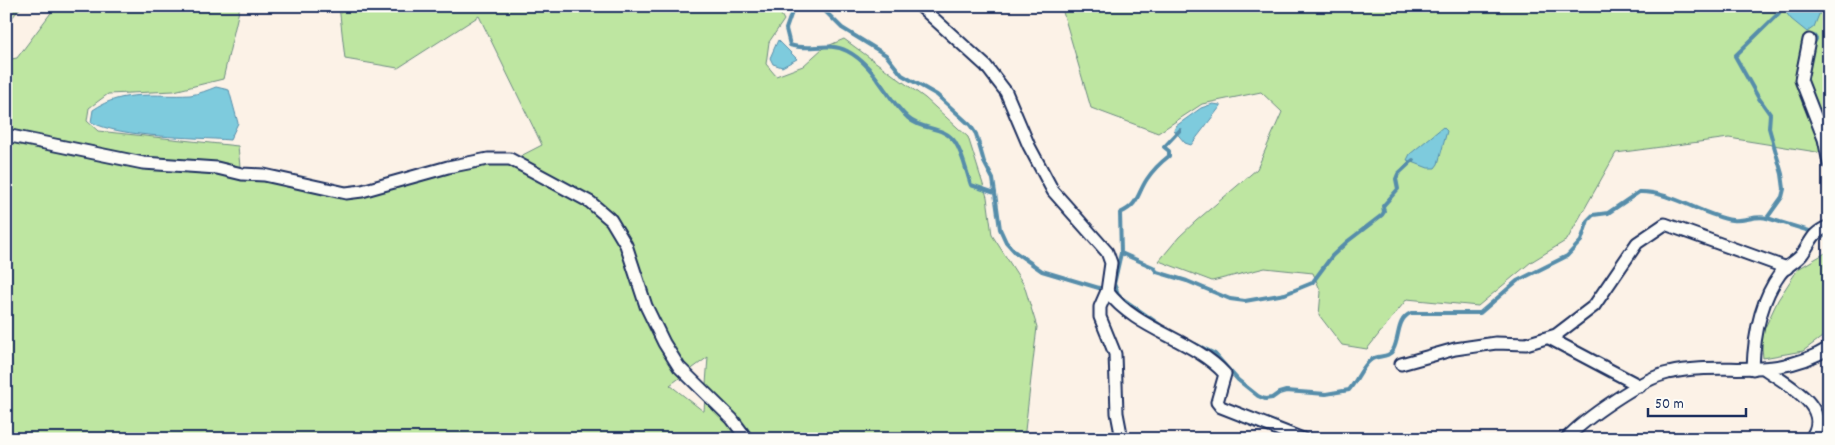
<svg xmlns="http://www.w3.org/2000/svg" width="1835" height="445" font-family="Dekko,sans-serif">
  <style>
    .green { fill: #bee6a1; stroke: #6c8a80; fill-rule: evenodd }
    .water { fill: #7ecbdd; stroke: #568daa }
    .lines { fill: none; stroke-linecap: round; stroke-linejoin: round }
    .stream { stroke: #568daa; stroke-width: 4 }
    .minor-casing { stroke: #1b2f5e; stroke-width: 15 }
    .minor { stroke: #fdfcf7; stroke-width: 11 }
  </style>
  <rect width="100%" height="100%" fill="#fcf2e7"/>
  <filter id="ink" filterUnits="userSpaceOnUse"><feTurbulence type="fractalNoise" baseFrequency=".02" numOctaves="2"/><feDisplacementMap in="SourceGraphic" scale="10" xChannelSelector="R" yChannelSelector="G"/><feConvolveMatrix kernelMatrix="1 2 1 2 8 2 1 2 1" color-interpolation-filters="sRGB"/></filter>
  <g filter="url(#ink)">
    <g class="green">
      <path d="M 6,6 L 22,6 L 6,25 Z"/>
      <path d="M 56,6 L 240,6 L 223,79 L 174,91 L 108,94 L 89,108 L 87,121 L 98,131 L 238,146 L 241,177 L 344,196 L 487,163 L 509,162 L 542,145 L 479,16 L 398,68 L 345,59 L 339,6 L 776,6 L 784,20 L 769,42 L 766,64 L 776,76 L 803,66 L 823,48 L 844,39 L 925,98 L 968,137 L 987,197 L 992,235 L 1024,285 L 1037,327 L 1024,439 L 6,439 L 6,60 L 17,58 ZM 708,357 L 704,411 L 703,411 L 670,385 Z"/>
      <path d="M 1056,6 L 1829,6 L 1829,154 L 1729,138 L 1616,153 L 1567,240 L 1531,262 L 1478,306 L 1407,299 L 1367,349 L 1342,345 L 1319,315 L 1321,292 L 1313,273 L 1265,268 L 1212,281 L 1159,261 L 1179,237 L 1196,221 L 1257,169 L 1282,112 L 1261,92 L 1202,104 L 1158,133 L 1091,108 L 1063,12 Z"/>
      <path d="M 1827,252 L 1829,332 L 1803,351 L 1763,358 L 1761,336 L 1778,300 L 1798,269 Z"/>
    </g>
    <g class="water">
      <path d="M 1781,6 L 1822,6 L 1822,7 L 1814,27 L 1807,32 L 1791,19 Z"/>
      <path d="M 778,40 L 797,59 L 782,67 L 773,64 L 770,58 Z"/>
      <path d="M 216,87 L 229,90 L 238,123 L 230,140 C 194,137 121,138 91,122 L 93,110 C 123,89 156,97 190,95 C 199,94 208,90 216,87 Z"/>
      <path d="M 1213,104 L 1220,105 L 1220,107 L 1191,145 L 1185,143 L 1174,130 L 1176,126 L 1201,108 Z"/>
      <path d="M 1443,127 L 1447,131 L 1438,164 L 1435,168 L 1428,168 L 1407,160 L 1410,154 Z"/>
    </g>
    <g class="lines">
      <g class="stream">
        <path d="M 794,6 L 786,29 L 790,45 C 809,52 828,41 847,51 C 875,65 886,98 908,118 C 922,131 943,125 955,142 C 963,154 966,171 971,185 L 995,193"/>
        <path d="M 820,6 L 842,28 L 886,55 L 902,75 L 937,95 L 970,125 L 976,134 L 984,162 L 993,179 L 1000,229 L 1006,242 L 1015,252 L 1042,271 L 1099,288"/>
        <path d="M 1812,46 L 1816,39 L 1814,36"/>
        <path d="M 1767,218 L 1782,197 L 1784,189 L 1782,174 L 1769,128 L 1770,114 L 1758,97 L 1735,56 L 1779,13"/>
        <path d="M 1121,253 L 1153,267 L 1157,272 L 1187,281 L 1230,299 L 1245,301 L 1285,294 L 1312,283 L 1332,256 L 1348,241 L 1382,215 L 1384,212 L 1383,206 L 1398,189 L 1396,179 L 1398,174 L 1413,160"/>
        <path d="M 1117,295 L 1160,325"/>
        <path d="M 1119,296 L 1114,284 L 1121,253 L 1120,213 C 1139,205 1137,194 1147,179 C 1153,170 1160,163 1169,156 L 1169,151 L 1164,147 L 1180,130"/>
        <path d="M 1195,344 L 1215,354 L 1238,380 L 1258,396 L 1265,399 L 1272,398 L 1279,393 L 1286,391 L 1326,394 L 1349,390 C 1357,381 1362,365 1372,359 C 1379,355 1389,358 1393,350 C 1400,338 1396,319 1411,313 L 1480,313 L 1517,281 L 1567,256 L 1581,241 L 1588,220 L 1593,215 L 1608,213 L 1639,192 C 1671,191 1701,215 1732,220 C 1744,222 1755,215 1767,218 L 1829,237"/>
      </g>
      <g class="minor-casing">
        <g id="minor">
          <path d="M 920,6 L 986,66 L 1006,92 L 1029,146 L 1053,191 L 1107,252 L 1111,263 L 1107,291 L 1100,307 L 1100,317 L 1115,354 L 1117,413 L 1122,439"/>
          <path d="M 1809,40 L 1801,80 L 1824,139 L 1829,163"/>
          <path d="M 6,135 L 143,163 L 217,168 L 242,174 L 264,175 L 346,193 L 362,191 L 448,167 L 488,159 L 510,159 L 590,202 L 611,220 L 626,245 L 646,306 L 664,343 L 679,367 L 732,419 L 747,439"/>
          <path d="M 1107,291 C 1137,331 1192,338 1225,374 L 1217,402 L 1221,407 L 1303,439"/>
          <path d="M 1549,338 L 1640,386"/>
          <path d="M 1401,364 L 1455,349 L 1496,343 L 1526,344 L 1556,335 L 1594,306 L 1637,243 L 1665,224 L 1787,268"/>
          <path d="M 1753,369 C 1754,337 1760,301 1780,274 C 1786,265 1797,262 1803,253 C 1813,239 1811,234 1829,226"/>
          <path d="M 1765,369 C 1787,385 1835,408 1810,439"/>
          <path d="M 1566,439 C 1584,419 1643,378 1668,373 C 1725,360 1774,382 1829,348"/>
        </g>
      </g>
      <use href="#minor" class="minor"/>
    </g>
  </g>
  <rect width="1835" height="445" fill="none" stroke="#fdfcf7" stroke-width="25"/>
  <rect x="12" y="12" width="1810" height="420" fill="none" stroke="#1b2f5e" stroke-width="2" filter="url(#ink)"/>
  <path d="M1648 408v8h98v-8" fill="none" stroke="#1b2f5e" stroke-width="2.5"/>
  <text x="1655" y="408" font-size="15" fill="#1b2f5e" stroke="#fdfcf7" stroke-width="4" paint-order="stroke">50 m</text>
</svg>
